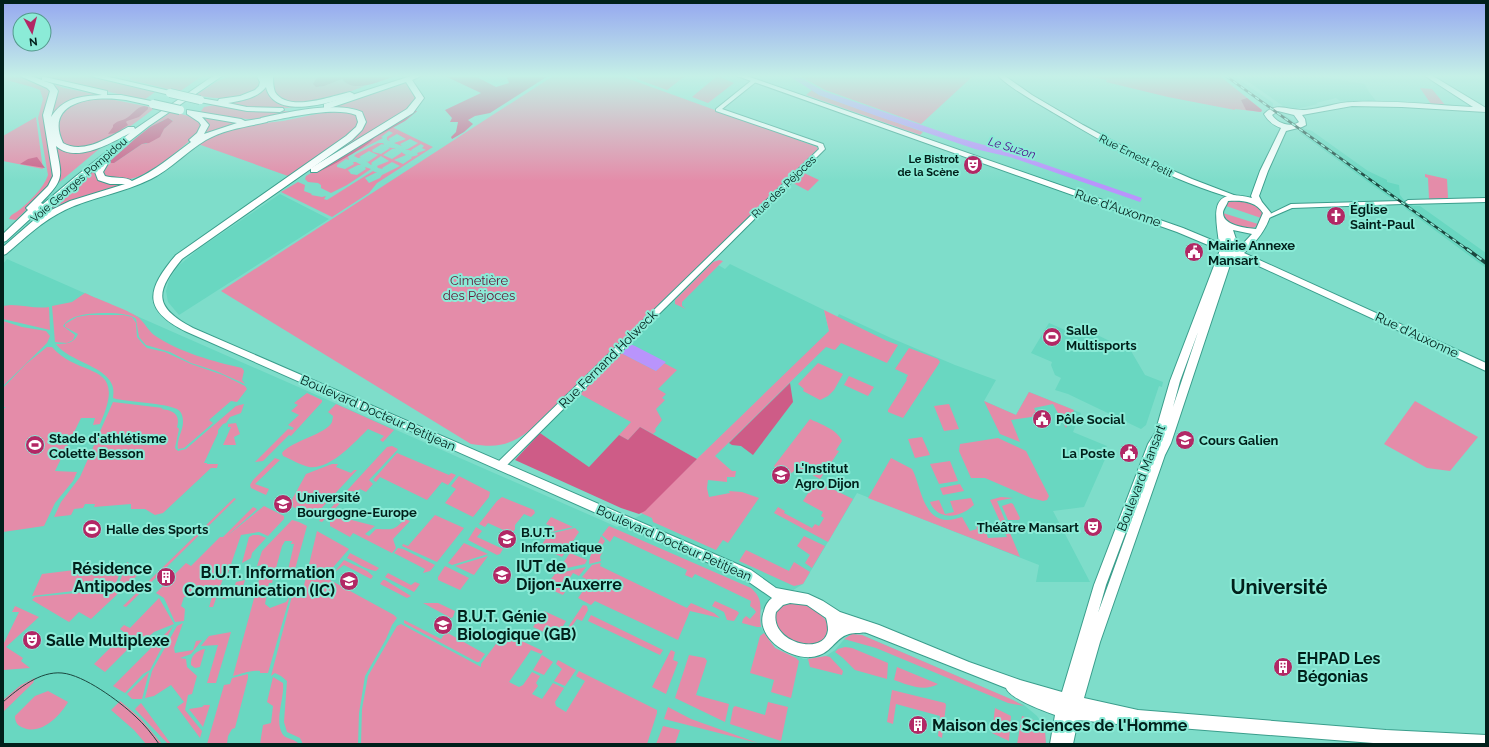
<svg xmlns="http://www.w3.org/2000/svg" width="1489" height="747" font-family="Raleway,sans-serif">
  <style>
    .built { fill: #69d7c1 }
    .green { fill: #e48ca9 }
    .forest { fill: #ce5c87 }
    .water { fill: #b994fc }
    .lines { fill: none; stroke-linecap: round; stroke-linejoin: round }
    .minor-casing { stroke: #3a9e8c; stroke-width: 2 }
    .major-casing { stroke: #3a9e8c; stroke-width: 2 }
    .highway-casing { stroke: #3a9e8c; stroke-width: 2 }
    .minor { fill: #fff; fill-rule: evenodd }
    .major { fill: #fff; fill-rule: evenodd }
    .highway { fill: #fff; fill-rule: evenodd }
    .tram { stroke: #1b473f; stroke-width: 1 }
    .rail-far1-casing { stroke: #1b473f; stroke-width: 2.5 }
    .rail-casing { stroke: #1b473f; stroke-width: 3.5 }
    .rail-far1 { stroke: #8bebd7; stroke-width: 1.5; stroke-dasharray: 4.5; stroke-linecap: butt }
    .rail { stroke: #8bebd7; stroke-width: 2; stroke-dasharray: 6; stroke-linecap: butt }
    .highway-bridge-casing { stroke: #3a9e8c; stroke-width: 10; stroke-linecap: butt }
    .highway-bridge { stroke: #fff; stroke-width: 8 }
    .labels { text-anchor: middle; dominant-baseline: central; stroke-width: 4; stroke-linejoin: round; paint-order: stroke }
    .far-street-label { font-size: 11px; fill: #01201b; stroke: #8bebd7 }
    .far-poi-label { font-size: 11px; font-weight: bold; fill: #01201b; stroke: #8bebd7; text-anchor: end }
    .far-water-label { font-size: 12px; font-style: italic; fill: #4e108c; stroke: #8bebd7 }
    .street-label { font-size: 13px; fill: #01201b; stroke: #8bebd7 }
    .poi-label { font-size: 13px; font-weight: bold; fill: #01201b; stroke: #8bebd7; text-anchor: start }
    .park-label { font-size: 13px; fill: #621938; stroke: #8bebd7 }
    .near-poi-label { font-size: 16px; font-weight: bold; fill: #01201b; stroke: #8bebd7; text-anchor: start }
    .near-district-label { font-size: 20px; font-weight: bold; fill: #01201b; stroke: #8bebd7 }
  </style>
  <rect width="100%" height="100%" fill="#7eddca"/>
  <g class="built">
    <path d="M 1222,76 L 1234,76 L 1273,103 L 1273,107 L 1305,129 L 1312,131 L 1368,171 L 1387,180 L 1387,182 L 1399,185 L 1400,195 L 1404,200 L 1413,206 L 1420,206 L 1486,253 L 1486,268 L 1406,209 L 1405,206 L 1396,200 L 1389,197 L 1300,133 L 1299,130 Z"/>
    <path d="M 1240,76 L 1317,76 L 1365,84 L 1369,92 L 1377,102 L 1340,101 L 1336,98 L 1316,103 L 1318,104 L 1296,109 L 1283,106 Z"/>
    <path d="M 280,194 L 329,219 L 179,315 L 168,302 L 166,291 L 169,280 L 178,266 L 200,248 Z"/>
    <path d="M 7,259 L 617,527 L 641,515 L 766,393 L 697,459 L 640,427 L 628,440 L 619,435 L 589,467 L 540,433 L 713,262 L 725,269 L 730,264 L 824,310 L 829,331 L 839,314 L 891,338 L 955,365 L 996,380 L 984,401 L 1016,415 L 1029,392 L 1081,413 L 1073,432 L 1107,446 L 1104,452 L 1106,457 L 1084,507 L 1053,511 L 1090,582 L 1036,582 L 1039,565 L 857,493 L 803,584 L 761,610 L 760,613 L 761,627 L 766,637 L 775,648 L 790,656 L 795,657 L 784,644 L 803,659 L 813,659 L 826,656 L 835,650 L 847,636 L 852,634 L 862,635 L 1024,705 L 1037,716 L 1042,723 L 1045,731 L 1046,744 L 3,744 L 3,264 Z"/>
    <path d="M 1049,323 L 1072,333 L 1076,325 L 1131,351 L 1145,375 L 1163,382 L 1162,387 L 1159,386 L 1146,425 L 1141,429 L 1068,394 L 1055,390 L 1061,378 L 1055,375 L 1051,365 L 1052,362 L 1031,353 Z"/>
  </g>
  <g class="green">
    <path d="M 3,76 C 20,76 35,80 50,90 L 51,93 L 43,117 L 48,137 L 52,179 L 39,197 L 16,220 L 9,219 C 11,214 14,214 18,211 C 29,202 44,188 48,175 L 38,118 L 43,99 L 40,90 L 32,87 L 3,79 Z"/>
    <path d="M 40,76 L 86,76 L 155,92 L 144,100 Z"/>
    <path d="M 128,76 L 202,76 L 179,92 L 131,80 Z"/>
    <path d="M 229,76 L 257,76 L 261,81 C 256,104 212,99 196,95 L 216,82 Z"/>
    <path d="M 271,76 L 318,76 L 316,78 L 319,87 L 342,79 C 346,85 357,87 365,86 C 346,93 299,112 280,99 C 273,93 273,84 271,76 Z"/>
    <path d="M 553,76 L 621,76 L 817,147 L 818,149 L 529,431 C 508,446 497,448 471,444 L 221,291 Z"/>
    <path d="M 627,76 L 685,76 L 667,90 L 637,79 L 636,77 Z"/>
    <path d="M 717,76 L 734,83 L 708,103 L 692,97 Z"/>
    <path d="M 800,76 L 973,76 L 921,124 L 825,90 Z"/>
    <path d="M 1088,76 L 1220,76 L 1262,110 L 1261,112 L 1235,109 L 1235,110 L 1168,97 L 1106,82 L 1107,80 Z"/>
    <path d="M 404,82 L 408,83 L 417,98 L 406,111 L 345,147 L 336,149 L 365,121 C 363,104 340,107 327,108 Z"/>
    <path d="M 53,84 L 64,88 L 100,95 C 86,97 57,104 51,118 L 50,110 L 51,85 Z"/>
    <path d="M 267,84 C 274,105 279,104 300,106 C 277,111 251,108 228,103 L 243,99 Z"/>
    <path d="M 1420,88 L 1432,89 L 1445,105 L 1431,104 Z"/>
    <path d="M 812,90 L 819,95 L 923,132 L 920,135 L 806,95 Z"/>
    <path d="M 105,98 L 155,108 C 129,127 97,156 63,144 L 57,121 L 63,110 L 83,100 Z"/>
    <path d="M 215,105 L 251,111 L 289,111 L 292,112 L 258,119 L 247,119 L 204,114 L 201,111 L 204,107 Z"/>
    <path d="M 331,111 L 343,111 L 357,115 L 359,119 L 357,129 L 313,160 L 301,167 L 288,176 L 198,144 L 216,133 L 246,125 L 283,121 Z"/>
    <path d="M 171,112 C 181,114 196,116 201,126 L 197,134 C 179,150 144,183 118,180 C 113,179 108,177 103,176 L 102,172 L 107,161 L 114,163 L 142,144 L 146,144 L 161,135 L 162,131 L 173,120 C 164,117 158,124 149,127 Z"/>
    <path d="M 36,117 L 43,169 L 3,161 L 3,136 Z"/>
    <path d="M 205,118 L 241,123 L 202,135 L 207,124 Z"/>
    <path d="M 392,127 L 433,147 L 377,183 L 369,193 L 332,217 L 281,192 L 298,182 L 305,185 L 304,191 L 312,194 L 311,195 L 322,197 L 326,196 L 324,199 L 327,200 L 373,171 L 377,173 L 375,173 L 365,178 L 369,183 L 380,178 L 382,175 L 400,166 L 392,162 L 382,168 L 383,169 L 378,168 L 377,166 L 389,161 L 381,156 L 371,163 L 372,164 L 371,165 L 366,161 L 368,162 L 378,155 L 369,151 L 359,157 L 361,158 L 358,158 L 354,156 L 356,154 L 378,143 L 383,143 L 384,145 L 382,144 L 372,150 L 373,152 L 381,154 L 390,148 L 388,147 L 396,149 L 392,149 L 383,155 L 392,159 L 401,153 L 401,152 L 406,155 L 394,160 L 403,164 L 412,158 L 411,157 L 418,155 L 417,153 L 426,150 L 422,148 L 424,146 L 421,144 L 411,150 L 412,151 L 405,149 L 408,149 L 418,143 L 410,139 L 400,144 L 402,146 L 394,143 L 406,139 L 397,134 L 388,139 L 390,141 L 387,140 L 387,137 L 393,133 L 389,131 L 381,137 L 383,138 L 348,156 L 349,160 L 346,159 L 337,165 L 337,167 L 345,169 L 354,164 L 353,162 L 356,162 L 361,165 L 358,165 L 348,170 L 351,174 L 357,175 L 366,169 L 365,167 L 371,169 L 347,185 L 331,193 L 321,188 L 321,185 L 318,183 L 308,182 L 305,179 L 306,176 Z"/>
    <path d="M 105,144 L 56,185 L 55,146 L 57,145 L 64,150 Z"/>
    <path d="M 95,168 C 91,190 124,182 137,181 L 40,217 Z"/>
    <path d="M 804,173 L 819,180 L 808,191 L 793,183 Z"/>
    <path d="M 1425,174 L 1447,179 L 1448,198 L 1429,199 L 1428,178 L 1425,177 Z"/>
    <path d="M 1230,200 C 1243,201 1252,203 1263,210 L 1261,218 L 1226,206 Z"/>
    <path d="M 1223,213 L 1258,224 C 1251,235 1225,225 1223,213 Z"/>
    <path d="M 719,260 L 723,261 L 682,302 L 682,306 L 686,309 L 675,304 L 675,300 L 713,262 Z"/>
    <path d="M 85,293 C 99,300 126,309 138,317 C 144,322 148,330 154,335 C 178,352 215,362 242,368 L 244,371 L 242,380 L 245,384 L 216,371 L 191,363 L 170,352 L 146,345 L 139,337 L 136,319 C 130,311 89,312 78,316 C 72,318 67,320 63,326 L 75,335 L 73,340 L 67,343 L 55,342 L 52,306 L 72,302 Z"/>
    <path d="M 11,305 C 24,305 36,309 49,307 L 50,330 L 3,319 L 3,306 Z"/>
    <path d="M 824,310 L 887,341 L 898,345 L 887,363 L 841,343 L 835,350 L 826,347 L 715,456 L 732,471 L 736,471 L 735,477 L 727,477 L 727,482 L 708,480 L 707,488 L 709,497 L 730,493 L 729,491 L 742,492 L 759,498 L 728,543 L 723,540 L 716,550 L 653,522 L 652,518 L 641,513 L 829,331 Z"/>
    <path d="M 89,315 L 123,315 L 132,317 L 136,323 L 137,337 L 142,343 L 147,348 L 165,352 L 191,364 L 223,375 L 245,386 L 247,389 L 237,402 L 231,401 L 209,420 L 213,423 L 184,448 L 178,449 C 176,440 183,431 183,422 C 183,417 182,412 177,409 C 163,403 132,402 116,399 L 113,398 C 120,367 70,364 56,344 C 65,344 74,344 78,334 L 65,327 L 65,324 L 77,317 Z"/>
    <path d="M 3,321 L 22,327 L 46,331 L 50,336 L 47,343 L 3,386 Z"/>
    <path d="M 47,347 L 52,347 C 80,380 129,359 100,424 L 93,425 L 95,418 L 81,418 L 55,471 L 77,472 L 73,481 L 55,503 L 44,526 L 3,532 L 3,409 L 6,407 L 3,407 L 3,388 L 26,364 Z"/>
    <path d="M 909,348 L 938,359 L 940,362 L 903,418 L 888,412 L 888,410 L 907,380 L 906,379 L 908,375 L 895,369 Z"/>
    <path d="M 621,353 L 656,371 L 664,363 L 677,370 L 658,389 L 666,394 L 662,398 L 665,400 L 656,409 L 662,420 L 655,429 L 656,431 L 653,434 L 640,427 L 628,440 L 619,435 L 631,422 L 580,394 Z"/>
    <path d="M 818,363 L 843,374 L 834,390 L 828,396 L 820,400 L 803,391 L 804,389 L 798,384 Z"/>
    <path d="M 849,376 L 874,387 L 868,396 L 844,385 Z"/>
    <path d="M 1029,392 L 1074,410 L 1066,428 L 1053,404 L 1034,408 L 1038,416 L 1011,420 L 1020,442 L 1000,434 L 984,401 L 1016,415 Z"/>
    <path d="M 307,393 L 322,400 L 322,402 L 291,436 L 289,435 L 263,461 L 255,462 L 288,429 L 292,430 L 294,428 L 288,425 L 299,415 L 291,411 L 298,405 L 294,403 Z"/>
    <path d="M 1415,401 L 1478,437 L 1450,471 L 1427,468 L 1384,444 Z"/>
    <path d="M 113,402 L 163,408 L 161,409 C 172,410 181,414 177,427 L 179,429 L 175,448 L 178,451 L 186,449 L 236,406 L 244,404 L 241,413 L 230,417 L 226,423 L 223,424 L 218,430 L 218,433 L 204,463 L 207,463 L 207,464 L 218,464 L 217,468 L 211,468 L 163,513 L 155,515 L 145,509 L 131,509 L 131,504 L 94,507 L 95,504 L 85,504 L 83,508 L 74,509 L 71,515 L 54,517 L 61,502 L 80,477 Z"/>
    <path d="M 336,404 L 394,430 L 383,442 L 380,440 L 384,436 L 368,429 C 355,442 330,470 309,467 C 300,465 291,459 283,456 L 282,453 C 291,441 327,434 332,422 C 332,422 333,417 333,416 L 328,412 Z"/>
    <path d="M 949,404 L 959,429 L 944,431 L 934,406 Z"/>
    <path d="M 810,419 C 820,424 837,429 842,441 L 836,450 L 839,451 L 820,479 L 797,467 L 793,472 L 785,477 L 779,473 L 774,466 Z"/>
    <path d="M 236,423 L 240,434 L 234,437 L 236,445 L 223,445 L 231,427 L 228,427 L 228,424 Z"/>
    <path d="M 922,437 L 930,455 L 915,458 L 908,439 Z"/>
    <path d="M 998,438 L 1026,451 L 1049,496 L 1047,500 L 1043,501 L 1031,498 L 985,478 L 971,478 L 959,451 L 960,444 Z"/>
    <path d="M 392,446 L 398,449 L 369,480 L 373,484 L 366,492 L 360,489 L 357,492 L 352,491 L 322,522 L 319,521 L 387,447 Z"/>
    <path d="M 397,453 L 449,475 L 451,473 L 456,475 L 448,485 L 442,482 L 427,500 L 380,477 L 376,482 L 373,480 Z"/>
    <path d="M 275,458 L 280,460 L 255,484 L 269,489 L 266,495 L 251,488 L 250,485 L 253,480 Z"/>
    <path d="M 891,458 L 912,469 C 921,485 922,519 947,520 C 952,520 957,518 962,517 L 970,531 L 977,529 L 976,525 L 983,524 L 988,538 L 1007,537 L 990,500 L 1001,497 L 1013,498 L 997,501 L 1020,557 L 868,498 Z"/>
    <path d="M 950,461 L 958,481 L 939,484 L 930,464 Z"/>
    <path d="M 332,464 L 338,464 L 336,467 L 351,473 L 354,470 L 357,470 L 316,514 L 312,516 L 289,505 L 306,474 Z"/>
    <path d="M 459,476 L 490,492 L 489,497 L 473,517 L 445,503 L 456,489 L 451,486 Z"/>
    <path d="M 812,479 L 853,499 L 828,542 L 774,513 L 778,507 L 785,511 L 784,513 L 812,528 L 815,524 L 819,526 L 824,518 L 821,516 L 823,512 L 803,501 L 812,487 L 809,484 Z"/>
    <path d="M 960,484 L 964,491 L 943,495 L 940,488 Z"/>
    <path d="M 502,497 L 534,510 L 535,513 L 531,517 L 524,514 L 515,525 L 515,529 L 512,534 L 488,523 L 485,527 L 479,524 L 497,501 Z"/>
    <path d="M 234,498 L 236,499 L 126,607 L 123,606 Z"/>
    <path d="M 971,498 L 974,505 C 971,507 967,511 964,512 C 951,519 935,516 930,502 L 939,500 L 945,514 L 954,512 L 950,501 Z"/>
    <path d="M 1011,503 L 1013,504 L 1020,518 L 1019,520 L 1008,520 L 1002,506 Z"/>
    <path d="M 264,506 L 284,516 L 284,519 L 268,536 L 259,532 L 241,535 L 227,576 L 224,576 L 213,607 L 209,607 L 214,591 L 212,589 L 199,590 L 195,596 L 184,597 L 181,606 L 185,609 L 184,621 L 175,622 L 164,598 L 156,593 L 186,563 L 191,566 L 220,537 L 223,537 L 253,507 L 257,509 L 227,536 Z"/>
    <path d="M 435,515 L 464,528 L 437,562 L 402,546 L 403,544 L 408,546 Z"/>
    <path d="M 336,516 L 375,526 L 365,534 L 369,536 L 376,529 C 391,529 393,532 405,519 L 410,521 L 393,539 L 396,548 L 392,553 L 353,533 L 350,537 L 330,526 L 330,521 Z"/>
    <path d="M 551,517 L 573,527 L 551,532 L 554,528 L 546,524 Z"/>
    <path d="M 292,520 L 299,522 L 307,526 L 294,573 L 287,574 L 294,544 L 291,544 L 292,541 L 285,541 L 282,546 L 273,579 L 272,583 L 269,583 L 265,604 L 270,608 L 286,602 L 290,596 L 268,673 L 260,673 L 260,671 C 250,670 242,674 233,676 L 263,565 L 257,566 L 262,551 Z"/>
    <path d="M 609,526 L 751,588 C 766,601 758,611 761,627 L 757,627 L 742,623 L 743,619 L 746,616 L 750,619 L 756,612 L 754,609 L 750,606 L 751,601 L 695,574 L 692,578 L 685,575 L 687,570 L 614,536 L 610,542 L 602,535 Z"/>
    <path d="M 476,527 L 482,531 L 477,537 L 503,549 L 500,554 L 497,555 L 468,540 Z"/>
    <path d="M 575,528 L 579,532 L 562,557 L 540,547 L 549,534 Z"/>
    <path d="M 317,531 L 349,549 L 329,572 L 328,575 L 334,575 L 330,580 L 394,615 L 397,618 L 392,625 L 386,639 L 365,676 L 359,713 L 358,744 L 303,744 L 300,738 L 287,732 L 284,722 L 287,681 L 281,676 L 275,673 L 271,676 L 292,596 L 302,594 Z"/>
    <path d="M 253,535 L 259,535 L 266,538 L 252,553 L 251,558 L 242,563 L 249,537 Z"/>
    <path d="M 601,536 L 605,541 L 599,550 L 603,551 L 600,557 L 601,561 L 589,564 C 589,552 598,547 601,536 Z"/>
    <path d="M 804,536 L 825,546 L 812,568 L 805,563 L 810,555 L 797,546 Z"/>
    <path d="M 464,543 L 488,554 L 452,565 L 448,563 Z"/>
    <path d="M 398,548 L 403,549 L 435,565 L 430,571 L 423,573 L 425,569 L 394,553 Z"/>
    <path d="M 746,550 L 789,571 L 794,562 L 810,572 L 803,584 L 794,586 L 739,561 Z"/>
    <path d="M 350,553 L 379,568 L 376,571 C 366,570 356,562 347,558 Z"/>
    <path d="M 570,553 L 587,560 L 585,564 L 558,570 Z"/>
    <path d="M 488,556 L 474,575 L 455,566 Z"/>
    <path d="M 344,560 L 367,571 L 373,576 L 371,579 L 344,565 L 336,571 L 336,570 Z"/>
    <path d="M 127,562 L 142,571 L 91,619 L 79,612 L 69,622 L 32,600 L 35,597 L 117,589 Z"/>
    <path d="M 601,563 L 600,566 L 687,608 L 691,603 L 714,613 L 720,618 L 690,611 L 678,640 L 595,601 L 591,605 L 578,598 L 590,581 L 582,577 L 592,565 Z"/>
    <path d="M 123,564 L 115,586 L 32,596 L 42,574 Z"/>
    <path d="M 445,566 L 469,578 L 460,590 L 438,580 L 438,577 Z"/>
    <path d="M 586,567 L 579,576 L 573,573 L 562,590 L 565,592 L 563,595 L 547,588 L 546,590 L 543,589 L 555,574 Z"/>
    <path d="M 388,573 L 411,585 L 415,582 L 420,584 L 414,592 L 385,577 Z"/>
    <path d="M 245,580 L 240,596 L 222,599 L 226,589 L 234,588 L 236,582 Z"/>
    <path d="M 383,580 L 385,580 L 411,596 L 407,598 L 380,584 Z"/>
    <path d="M 159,598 L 174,624 L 154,632 L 147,638 L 141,636 L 105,672 L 94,664 L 125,633 L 120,629 L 124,625 L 130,628 Z"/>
    <path d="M 715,601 L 737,611 L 739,613 L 734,621 L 727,620 L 724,612 L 712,606 Z"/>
    <path d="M 423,603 L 438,603 L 455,611 L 453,617 L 451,618 Z"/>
    <path d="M 797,603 C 812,606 824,614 830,628 L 822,644 L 800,646 L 777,632 L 775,612 L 783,605 Z"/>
    <path d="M 583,605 L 587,606 L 588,610 L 582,621 L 577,619 L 562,640 L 560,639 Z"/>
    <path d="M 15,606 L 39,617 L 6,647 L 23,658 L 21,661 L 30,668 L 3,670 L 3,645 L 19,612 L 12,612 Z"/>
    <path d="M 544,611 L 566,621 L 556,638 L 533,627 Z"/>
    <path d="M 591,615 L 593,616 L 663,650 L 660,655 L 588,621 Z"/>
    <path d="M 404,620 L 441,639 L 446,632 L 485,654 L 479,662 L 477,662 L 404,623 Z"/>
    <path d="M 183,623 L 174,648 L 175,653 L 193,650 L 196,641 L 202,640 L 191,654 L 180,658 L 186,659 L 187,667 L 197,676 L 192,694 L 188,695 L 185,710 L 202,731 L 200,738 L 177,707 L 184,702 L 171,685 L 154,696 L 145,698 L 152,671 L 177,626 Z"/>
    <path d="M 401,624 L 481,667 L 481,664 L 504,633 L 509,635 L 543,651 L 541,654 L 531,650 L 509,682 L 519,687 L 523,685 L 532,672 L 540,676 L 536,683 L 538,686 L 532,694 L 542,699 L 553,683 L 564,688 L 555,702 L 556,706 L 566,712 L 585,681 L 576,676 L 579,671 L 657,710 L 657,713 L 647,744 L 361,744 L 362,709 L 368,676 L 397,626 Z"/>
    <path d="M 173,626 L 150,670 L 143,674 L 125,693 L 113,686 Z"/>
    <path d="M 231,632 L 216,683 L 207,683 L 218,645 L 201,646 L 209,636 Z"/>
    <path d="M 764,633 L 775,648 L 796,658 L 799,661 L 791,698 L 771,692 L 774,680 L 750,673 L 760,636 Z"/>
    <path d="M 852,634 L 862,635 L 1013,700 L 1024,706 L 1008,703 L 876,648 L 844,639 Z"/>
    <path d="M 845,647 L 852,648 L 888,663 L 887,679 L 855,670 L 843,658 L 835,652 L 838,649 Z"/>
    <path d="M 205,649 L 200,667 L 195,668 L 191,665 C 190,656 197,650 205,649 Z"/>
    <path d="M 671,650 L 675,652 L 673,660 L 678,662 L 666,694 L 652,687 Z"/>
    <path d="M 542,655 L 553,662 L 544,675 L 533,670 Z"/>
    <path d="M 689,655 L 705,658 L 707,661 L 696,695 L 729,704 L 725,722 L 675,698 Z"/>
    <path d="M 826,656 L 830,657 L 843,671 L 842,675 L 810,667 L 808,659 Z"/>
    <path d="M 558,660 L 576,670 L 565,686 L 554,681 L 562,669 L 556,664 Z"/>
    <path d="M 897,667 L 938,684 C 924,692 908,685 894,680 Z"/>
    <path d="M 149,672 L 142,699 L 132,699 L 127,694 Z"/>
    <path d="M 248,674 L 248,678 L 235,728 L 232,729 L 228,736 L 227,744 L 207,744 L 224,685 L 230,684 L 232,678 Z"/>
    <path d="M 273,677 L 283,683 C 285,697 273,723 284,736 C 288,739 294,739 298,743 L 260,744 L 263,725 L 271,723 L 273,706 L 267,702 Z"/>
    <path d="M 35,678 L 33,683 L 3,712 L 3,700 L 21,685 Z"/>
    <path d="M 892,690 L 945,703 L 946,705 L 942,738 L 938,736 L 940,716 L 896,704 L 893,724 L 887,722 Z"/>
    <path d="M 48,691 L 68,702 C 60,716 41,735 24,728 C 18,726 15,723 15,716 L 35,696 Z"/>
    <path d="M 120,701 L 140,718 L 162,744 L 146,744 L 134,730 L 111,710 Z"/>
    <path d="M 768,702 L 788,707 L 781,741 L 730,724 L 733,708 L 735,706 L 765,715 Z"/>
    <path d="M 141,703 L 171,744 L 168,744 L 135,709 Z"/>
    <path d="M 204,705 L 210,705 L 203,727 L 189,709 L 202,707 Z"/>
    <path d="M 668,707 L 691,719 L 758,743 L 664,719 Z"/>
    <path d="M 995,708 L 1011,716 L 1009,741 L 992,733 Z"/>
    <path d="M 1022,716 L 1042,723 L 1045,731 L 1046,744 L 1017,744 Z"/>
    <path d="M 663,726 L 680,730 L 675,744 L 656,744 Z"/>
  </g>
  <g class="forest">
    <path d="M 318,76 L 395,76 C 381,81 353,94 342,79 L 324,86 L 316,87 L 313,84 Z"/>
    <path d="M 445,76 L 475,76 L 496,87 L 509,83 L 507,78 L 509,76 L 548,76 L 490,113 L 475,116 L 468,120 L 473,124 L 464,132 L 452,139 L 451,137 L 456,132 L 458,122 L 450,122 L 452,118 L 445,110 L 481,93 Z"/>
    <path d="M 1247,98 L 1262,110 L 1261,112 L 1246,110 L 1241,100 Z"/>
    <path d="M 144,106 L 148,107 L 148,109 L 139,117 L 127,121 L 126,122 L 128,125 L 116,133 L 108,134 L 113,127 L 113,125 C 117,121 120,121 125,119 C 132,116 136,107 144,106 Z"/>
    <path d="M 414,110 L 417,111 L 416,112 L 405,121 L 374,138 C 372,144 325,170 317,172 Z"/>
    <path d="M 168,118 L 173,121 L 164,129 L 160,137 L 149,143 L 142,144 L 114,163 L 108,163 L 136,138 L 150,127 Z"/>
    <path d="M 37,157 L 45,168 L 20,164 L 28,159 Z"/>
    <path d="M 790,383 L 793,402 L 753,455 L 741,446 L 732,445 L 729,443 Z"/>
    <path d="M 640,427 L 697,459 L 645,511 L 639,514 L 621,508 L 515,460 L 540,433 L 589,467 L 619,435 L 628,440 Z"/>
  </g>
  <g class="water">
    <path d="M 789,76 L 797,76 L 824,91 L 959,138 L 1009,152 L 1142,198 L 1140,202 L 1010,157 L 975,149 L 877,116 L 819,95 Z"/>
    <path d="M 630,344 L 635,346 L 666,362 L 656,371 L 621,353 Z"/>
  </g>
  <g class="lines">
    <g class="minor-casing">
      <g id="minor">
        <path d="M 998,76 L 1005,76 L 1032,95 L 1083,125 L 1148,160 L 1192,179 L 1239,197 L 1236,199 C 1171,181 1111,147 1054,113 C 1036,102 1014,91 998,76 Z"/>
        <path d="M 752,80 L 757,81 L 722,109 L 823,144 L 825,149 L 503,469 L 500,470 L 497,469 L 496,466 L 497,463 L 819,149 L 818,146 L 716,111 L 716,109 Z"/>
        <path d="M 1486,198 L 1486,202 L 1408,204 L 1405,202 L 1408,200 Z"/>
        <path d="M 1400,201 L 1403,203 L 1402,204 L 1292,208 L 1269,218 L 1267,219 L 1264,217 L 1291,204 Z"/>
      </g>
    </g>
    <g class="major-casing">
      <g id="major">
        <path d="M 411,76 L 421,76 L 412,80 L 424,98 L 413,113 L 317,172 L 311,172 L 311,168 L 407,109 L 416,98 L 406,82 L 330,108 L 324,108 L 324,104 Z"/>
        <path d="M 737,76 L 747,76 L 1183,228 L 1219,243 C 1215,212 1209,187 1252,198 L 1251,196 L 1260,171 L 1281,128 C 1273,125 1268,121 1264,114 C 1276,101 1290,111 1305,110 C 1321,109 1337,102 1353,102 C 1393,100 1433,105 1473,107 L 1425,76 L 1433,76 L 1486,108 L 1486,112 L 1402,107 L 1352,106 L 1302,115 L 1305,119 L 1306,125 L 1302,127 L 1286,131 L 1268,171 L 1259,196 L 1262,202 L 1271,213 C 1267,229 1256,242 1244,253 L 1486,363 L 1486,371 L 1250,262 L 1239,258 L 1230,265 L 1171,443 L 1165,455 L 1100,642 L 1084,698 L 1138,710 L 1386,730 L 1486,735 L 1486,744 L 1386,744 L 1141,725 L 1122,720 L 1117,724 L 1078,720 L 1073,744 L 1050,744 L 1055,715 C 1044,711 1010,699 1006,688 L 867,633 C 863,632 862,633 858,633 C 855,633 852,633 849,634 C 834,638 832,655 811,657 C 789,659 754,637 764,611 C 765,606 768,601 772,598 L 743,578 L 187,332 C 142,310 146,290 176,255 L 346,136 L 356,127 L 358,122 L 356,115 C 334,106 288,118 264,122 L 260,120 L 261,118 C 289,112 336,101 362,112 L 366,122 L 362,130 L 352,140 L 182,259 C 155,292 153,307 193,328 L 751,570 L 776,588 L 808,594 L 823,601 L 840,612 L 879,625 L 969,662 L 1020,680 L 1062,692 L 1094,585 L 1148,444 L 1155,433 L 1170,381 L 1220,250 L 1177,232 ZM 1278,111 L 1294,115 L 1299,122 C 1290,128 1277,123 1272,115 ZM 1228,201 C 1241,200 1256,201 1263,213 L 1256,229 C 1247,228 1223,226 1223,213 C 1223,209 1227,205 1228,201 ZM 1233,230 L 1252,234 L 1239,248 ZM 1227,238 L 1230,247 L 1228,246 ZM 1198,332 L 1173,407 L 1180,381 ZM 1162,440 L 1155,455 L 1098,613 L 1106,585 L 1158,446 ZM 790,603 L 807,605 L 826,618 C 827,621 828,626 828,630 C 825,657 769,643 776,612 L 783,605 Z"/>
      </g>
    </g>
    <g class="highway-casing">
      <g id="highway">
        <path d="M 20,76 L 31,76 L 42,80 L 42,77 L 45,77 L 107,91 L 107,95 L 121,95 L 156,102 L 157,104 L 153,106 C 144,104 135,102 126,100 C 96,95 43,100 63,143 C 83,155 110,137 128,127 L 134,127 L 135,129 L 213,76 L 222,76 L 149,126 L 108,158 L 110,160 L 103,172 L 105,176 C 113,179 126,176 132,181 C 155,171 172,156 191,142 L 189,140 L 197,133 L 201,125 L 199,122 L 187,114 L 187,110 L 241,119 L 245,121 L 264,118 L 268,120 L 267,122 C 246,127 225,129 206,140 C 186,152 171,169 151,179 C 123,193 92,197 65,210 C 42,221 25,238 6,254 L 3,255 L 3,247 L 34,220 L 31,218 L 6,241 L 3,242 L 3,234 L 28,210 L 26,208 L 48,186 L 53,176 L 43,115 L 50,91 L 47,88 ZM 44,81 L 45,81 L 102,95 C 80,96 63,98 51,117 L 58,91 L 53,84 ZM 202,117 L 237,123 L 204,134 L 209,125 ZM 130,133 L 75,177 L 43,204 L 41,203 C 65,179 62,177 56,146 C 76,164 111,143 130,133 ZM 98,166 L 95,172 L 98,180 L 110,184 L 125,184 L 70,201 L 45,213 Z"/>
        <path d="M 90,76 L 105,76 L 170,91 L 174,93 L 170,95 Z"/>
        <path d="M 257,76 L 273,76 C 273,81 273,87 275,92 C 288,113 332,96 350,92 L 354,94 L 353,96 C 331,102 274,121 266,87 C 258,98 241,101 228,103 L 247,107 L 283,108 L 284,110 L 280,112 L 247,111 L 200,102 L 196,100 L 200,98 L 218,101 L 219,99 L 240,96 L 255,90 L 259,86 L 260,82 Z"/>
      </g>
    </g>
    <use href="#minor" class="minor"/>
    <use href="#major" class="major"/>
    <use href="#highway" class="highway"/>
    <path class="tram" d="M 3,702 C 19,688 40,671 62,673 C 84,675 119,701 135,716 C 144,724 152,734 159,744"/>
    <g class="rail-far1-casing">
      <path id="rail-far1" d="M 1226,76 L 1468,250"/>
    </g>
    <g class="rail-casing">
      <path id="rail" d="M 1467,249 L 1486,263"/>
    </g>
    <use href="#rail-far1" class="rail-far1"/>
    <use href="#rail" class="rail"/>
    <g class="highway-bridge-casing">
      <g id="highway-bridge">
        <path d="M 170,93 L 200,100"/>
        <path d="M 153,104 L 180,110"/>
      </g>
    </g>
    <use href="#highway-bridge" class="highway-bridge"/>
  </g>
  <linearGradient id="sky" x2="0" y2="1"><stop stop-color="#95a7f0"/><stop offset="0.42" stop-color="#c5f0e7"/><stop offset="1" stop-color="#c5f0e7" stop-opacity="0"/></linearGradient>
  <rect width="1489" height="181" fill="url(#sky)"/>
  <defs>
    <g id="theatre-disc" transform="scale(1)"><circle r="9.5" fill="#b22865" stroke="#8bebd7"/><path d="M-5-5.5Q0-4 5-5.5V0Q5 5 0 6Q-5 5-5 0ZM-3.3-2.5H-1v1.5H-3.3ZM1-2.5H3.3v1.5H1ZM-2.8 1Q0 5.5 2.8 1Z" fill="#fff"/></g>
    <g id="church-disc" transform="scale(1)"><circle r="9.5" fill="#b22865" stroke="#8bebd7"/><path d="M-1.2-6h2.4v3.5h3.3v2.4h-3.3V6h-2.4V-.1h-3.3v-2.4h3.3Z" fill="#fff"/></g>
    <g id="civic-disc" transform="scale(1)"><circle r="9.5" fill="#b22865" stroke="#8bebd7"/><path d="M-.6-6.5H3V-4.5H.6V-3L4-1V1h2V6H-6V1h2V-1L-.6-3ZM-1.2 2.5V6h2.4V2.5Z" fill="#fff"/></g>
    <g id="stadium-disc" transform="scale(1)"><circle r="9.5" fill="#b22865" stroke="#8bebd7"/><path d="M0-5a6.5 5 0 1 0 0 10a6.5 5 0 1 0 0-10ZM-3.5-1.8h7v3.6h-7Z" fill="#fff"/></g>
    <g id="university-disc" transform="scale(1)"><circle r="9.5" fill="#b22865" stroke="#8bebd7"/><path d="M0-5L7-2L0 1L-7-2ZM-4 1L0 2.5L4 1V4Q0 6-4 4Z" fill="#fff"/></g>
    <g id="building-disc" transform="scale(1)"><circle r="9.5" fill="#b22865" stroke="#8bebd7"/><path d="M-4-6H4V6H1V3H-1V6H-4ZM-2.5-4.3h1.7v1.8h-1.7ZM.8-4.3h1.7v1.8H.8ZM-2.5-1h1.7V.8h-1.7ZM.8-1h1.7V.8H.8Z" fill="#fff"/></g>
  </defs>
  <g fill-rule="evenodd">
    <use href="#theatre-disc" x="973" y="165"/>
    <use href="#church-disc" x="1336" y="216"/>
    <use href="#civic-disc" x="1194" y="252"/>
    <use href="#stadium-disc" x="1052" y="337"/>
    <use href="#civic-disc" x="1042" y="419"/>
    <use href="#university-disc" x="1185" y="440"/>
    <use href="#stadium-disc" x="35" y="445"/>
    <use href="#civic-disc" x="1129" y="453"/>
    <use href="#university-disc" x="781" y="475"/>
    <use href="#university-disc" x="283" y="504"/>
    <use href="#theatre-disc" x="1093" y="527"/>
    <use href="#stadium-disc" x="92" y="529"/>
    <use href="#university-disc" x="507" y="539"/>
    <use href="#university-disc" x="502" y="575"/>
    <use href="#building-disc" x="166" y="577"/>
    <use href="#university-disc" x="349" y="581"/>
    <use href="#university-disc" x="443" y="625"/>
    <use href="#theatre-disc" x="32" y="640"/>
    <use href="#building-disc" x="1283" y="667"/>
    <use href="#building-disc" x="918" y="725"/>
  </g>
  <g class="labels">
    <g class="far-street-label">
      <text transform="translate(1136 156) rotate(27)">Rue Ernest Petit</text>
      <text transform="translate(79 180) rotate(-41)">Voie Georges Pompidou</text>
      <text transform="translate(784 187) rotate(-44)">Rue des Péjoces</text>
    </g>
    <g class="far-poi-label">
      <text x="959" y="159">Le Bistrot<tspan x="959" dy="13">de la Scène</tspan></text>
    </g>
    <g class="far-water-label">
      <text transform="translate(1012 148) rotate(17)">Le Suzon</text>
    </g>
    <g class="street-label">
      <text transform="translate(1118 208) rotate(19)">Rue d'Auxonne</text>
      <text transform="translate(1417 335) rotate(25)">Rue d'Auxonne</text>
      <text transform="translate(608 359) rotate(-45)">Rue Fernand Holweck</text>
      <text transform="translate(378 413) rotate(24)">Boulevard Docteur Petitjean</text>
      <text transform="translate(1141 478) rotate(-69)">Boulevard Mansart</text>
      <text transform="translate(674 543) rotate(24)">Boulevard Docteur Petitjean</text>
    </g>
    <g class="poi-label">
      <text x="1350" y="209">Église<tspan x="1350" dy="15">Saint-Paul</tspan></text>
      <text x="1208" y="245">Mairie Annexe<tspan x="1208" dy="15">Mansart</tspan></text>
      <text x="1066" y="330">Salle<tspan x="1066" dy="15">Multisports</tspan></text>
      <text x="1056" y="419">Pôle Social</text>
      <text x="49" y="438">Stade d'athlétisme<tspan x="49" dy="15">Colette Besson</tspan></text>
      <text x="1199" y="440">Cours Galien</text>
      <text x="1115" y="453" text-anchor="end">La Poste</text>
      <text x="795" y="468">L'Institut<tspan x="795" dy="15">Agro Dijon</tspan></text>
      <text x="297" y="497">Université<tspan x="297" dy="15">Bourgogne-Europe</tspan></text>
      <text x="1079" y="527" text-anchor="end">Théâtre Mansart</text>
      <text x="106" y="529">Halle des Sports</text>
      <text x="521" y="532">B.U.T.<tspan x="521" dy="15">Informatique</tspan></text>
    </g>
    <g class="park-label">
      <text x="479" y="280">Cimetière<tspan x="479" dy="15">des Péjoces</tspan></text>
    </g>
    <g class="near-poi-label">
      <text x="516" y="566">IUT de<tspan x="516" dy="18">Dijon-Auxerre</tspan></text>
      <text x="152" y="568" text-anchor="end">Résidence<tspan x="152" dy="18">Antipodes</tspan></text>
      <text x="335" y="572" text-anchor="end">B.U.T. Information<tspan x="335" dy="18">Communication (IC)</tspan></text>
      <text x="457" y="616">B.U.T. Génie<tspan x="457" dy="18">Biologique (GB)</tspan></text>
      <text x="46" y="640">Salle Multiplexe</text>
      <text x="1297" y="658">EHPAD Les<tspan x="1297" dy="18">Bégonias</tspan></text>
      <text x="932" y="725">Maison des Sciences de l'Homme</text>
    </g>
    <g class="near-district-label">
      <text x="1279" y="587">Université</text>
    </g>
  </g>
  <rect width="1489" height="747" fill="none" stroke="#01201b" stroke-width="8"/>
  <g transform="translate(32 32) rotate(173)"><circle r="19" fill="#8bebd7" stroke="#549a8c"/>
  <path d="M0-3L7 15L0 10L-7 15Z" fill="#b22865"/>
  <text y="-6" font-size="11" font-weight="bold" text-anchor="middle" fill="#01201b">N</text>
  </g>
</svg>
